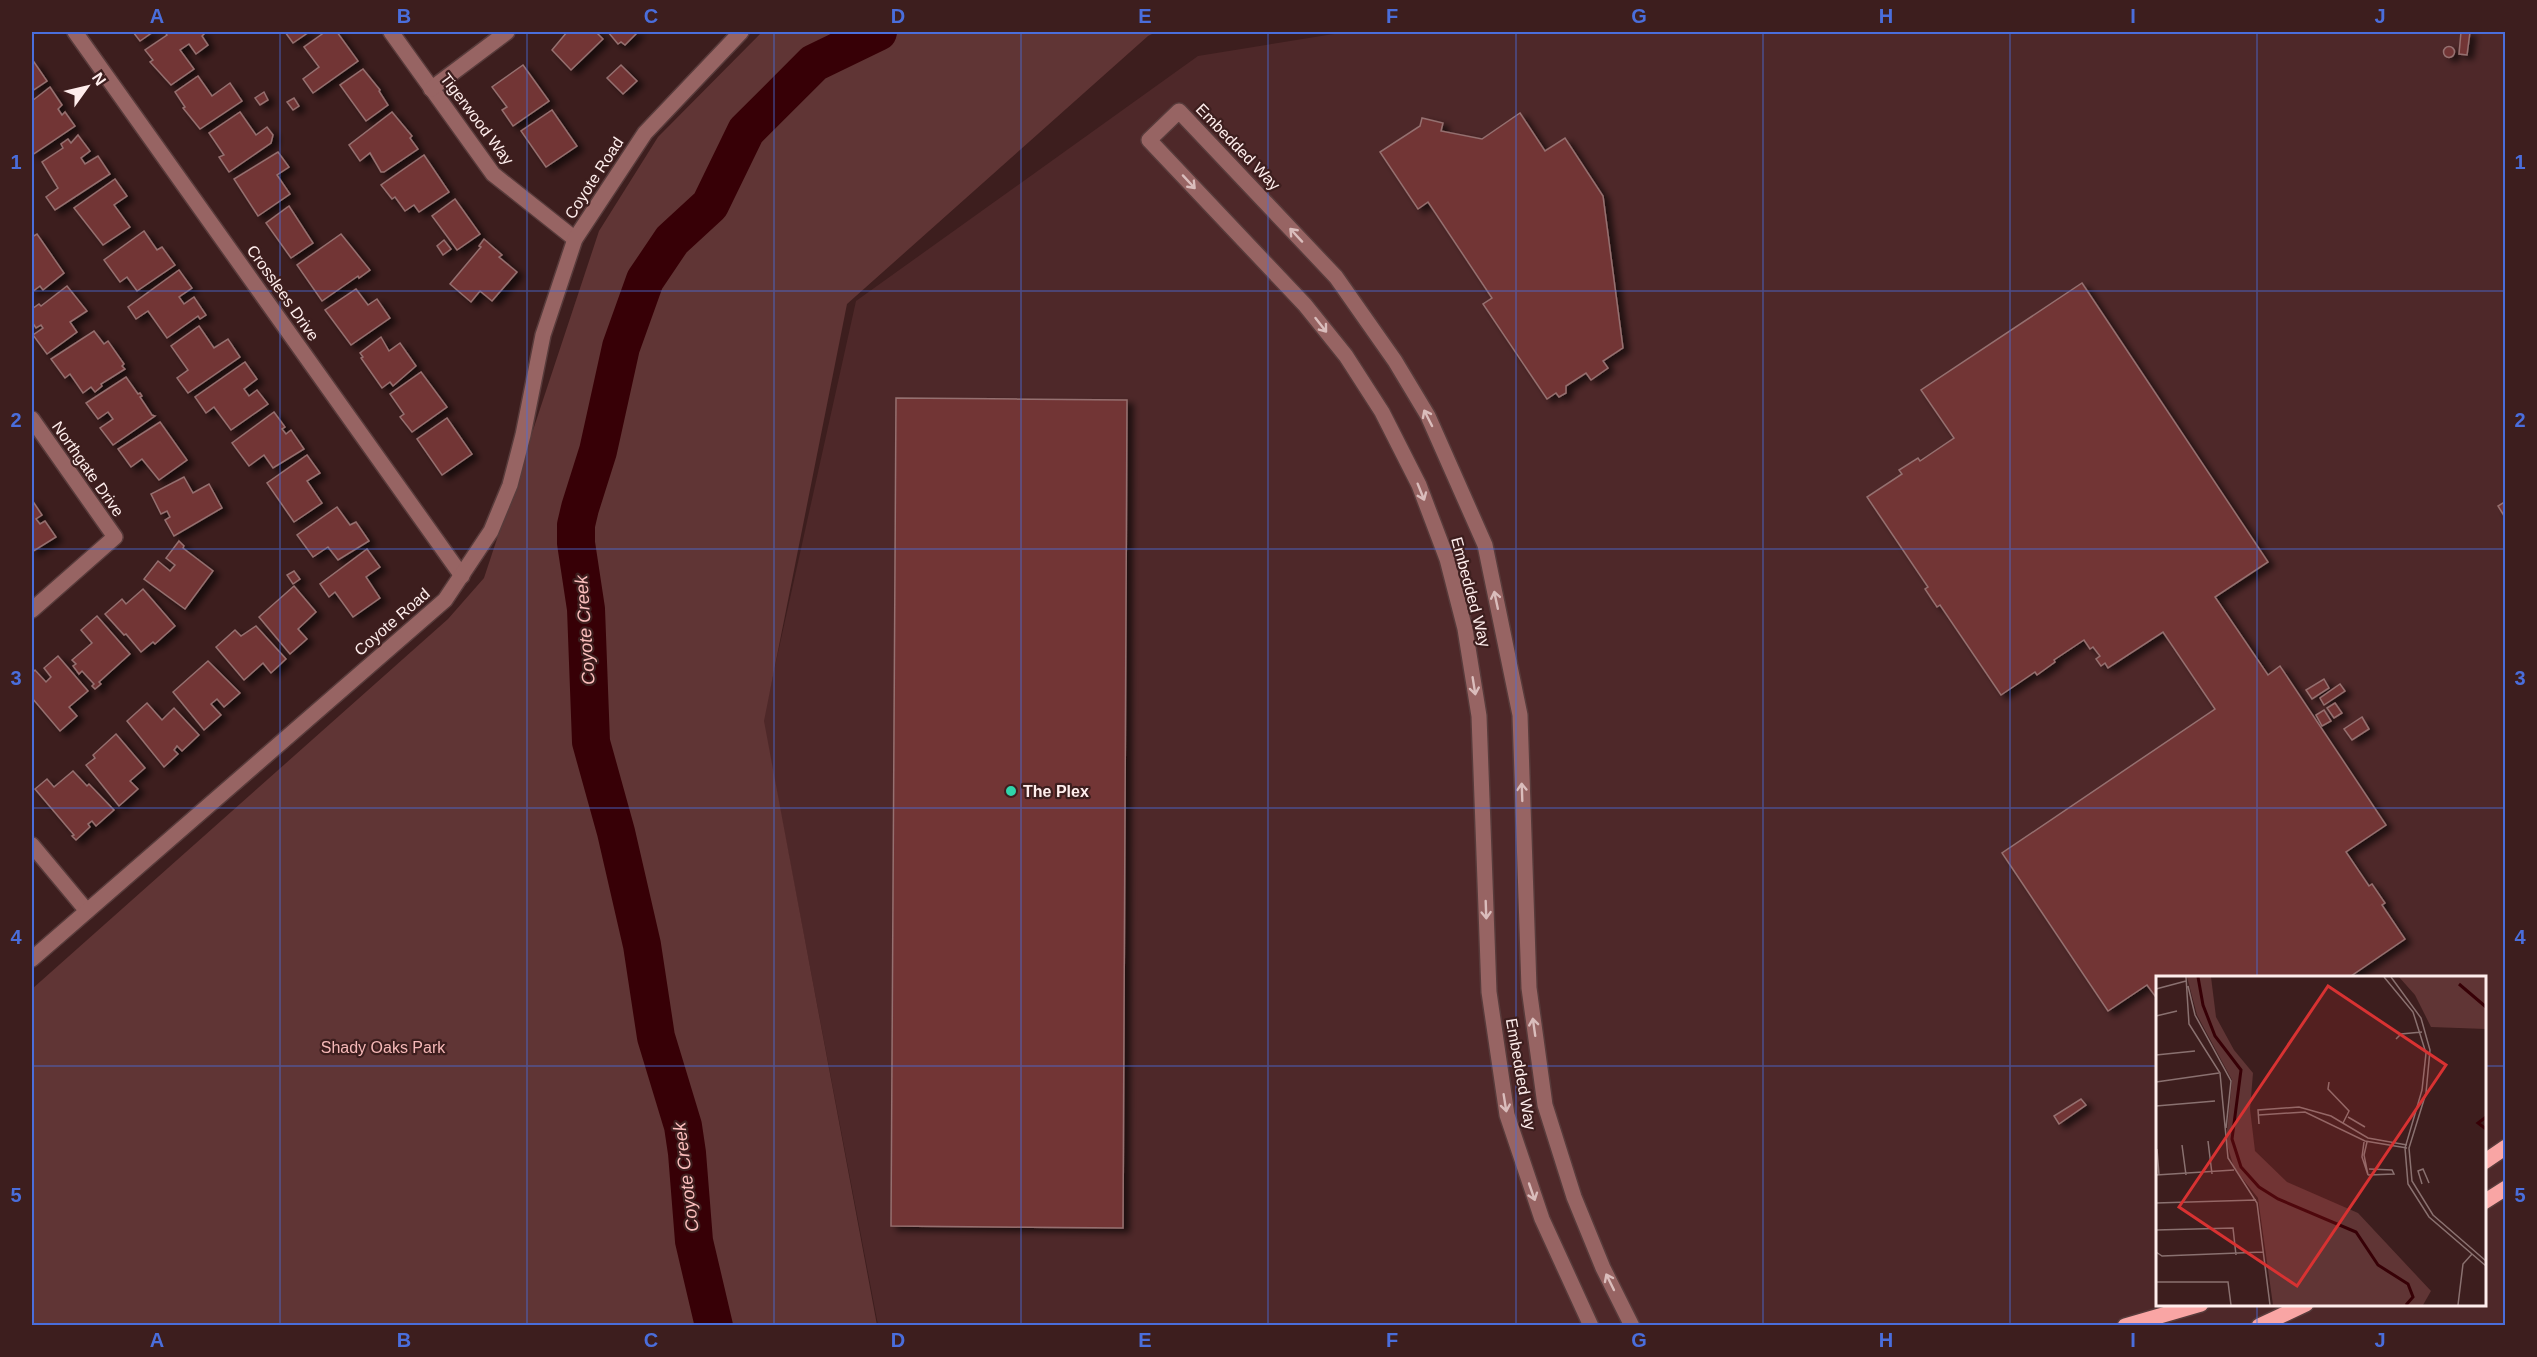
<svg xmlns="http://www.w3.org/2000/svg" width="2537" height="1357" font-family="Arial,sans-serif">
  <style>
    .built { fill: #4e2829; fill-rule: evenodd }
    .green { fill: #603535 }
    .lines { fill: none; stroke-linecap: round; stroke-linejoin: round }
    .river { stroke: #370006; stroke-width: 38 }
    .building { fill: #723436; stroke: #95706f; stroke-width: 1.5; filter: url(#shadow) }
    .minor-casing { stroke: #583b3b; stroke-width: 18 }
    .major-casing { stroke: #583b3b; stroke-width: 18 }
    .minor { stroke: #976463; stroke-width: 15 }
    .major { stroke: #f9a5a4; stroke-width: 15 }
    .oneway { stroke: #dabdbc }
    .grid { fill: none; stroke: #4a6edc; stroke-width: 1.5; stroke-opacity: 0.55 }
    .poi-dot { fill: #30d4aa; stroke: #3d1e1e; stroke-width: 2 }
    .labels { text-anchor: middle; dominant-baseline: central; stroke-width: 4.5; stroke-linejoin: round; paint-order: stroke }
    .street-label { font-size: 16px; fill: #feedec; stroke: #3d1e1e }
    .poi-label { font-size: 16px; font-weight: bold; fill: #feedec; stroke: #3d1e1e; text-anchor: start }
    .park-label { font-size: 16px; fill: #f6b9b8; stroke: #3d1e1e }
    .water-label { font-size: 18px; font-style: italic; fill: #fcbfbd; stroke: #3d1e1e }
    .inset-river { fill: none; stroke: #370006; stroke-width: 3 }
    .inset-road { fill: none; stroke: #8a7170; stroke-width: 1.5 }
    .view { fill: #d83232; fill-opacity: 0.15; stroke: #d83232; stroke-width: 3 }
    .inset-edge { fill: none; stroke: #feedec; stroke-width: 3 }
    .neatline { fill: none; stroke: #4a6edc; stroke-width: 2 }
    .grid-label { font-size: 20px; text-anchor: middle; font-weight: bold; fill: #4a6edc }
  </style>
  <defs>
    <filter id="shadow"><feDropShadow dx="6" dy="4" stdDeviation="3" flood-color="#0009"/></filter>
  </defs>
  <rect width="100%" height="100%" fill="#3d1e1e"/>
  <path class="built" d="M 1346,32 L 2505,32 L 2505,1325 L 878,1325 L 763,720 L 856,301 L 1198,56 ZM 2158,978 L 2484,978 L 2484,1304 L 2158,1304 Z"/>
  <path class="green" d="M 762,32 L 1156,32 L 1148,36 L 847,304 L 764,721 L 877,1325 L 32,1325 L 32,989 L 448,619 L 484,578 L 599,231 L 658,137 Z"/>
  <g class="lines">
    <path class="river" d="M 714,1326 L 694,1241 L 687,1153 L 683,1126 L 656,1037 L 642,945 L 616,832 L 591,742 L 586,609 L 576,543 L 576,525 L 580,508 L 598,451 L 621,347 L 645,280 L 672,240 L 710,205 L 746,131 L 814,63 L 878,32"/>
  </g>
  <g class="building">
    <path d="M 133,32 L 153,32 L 140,41 Z"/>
    <path d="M 165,32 L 203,32 L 204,34 L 202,36 L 208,45 L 196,54 L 189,44 L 180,50 L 194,69 L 171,85 L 150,62 L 153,60 L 145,50 L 167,35 Z"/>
    <path d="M 285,32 L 309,32 L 293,43 Z"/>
    <path d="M 325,32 L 337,32 L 358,61 L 313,93 L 303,79 L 319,67 L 304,47 Z"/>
    <path d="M 567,32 L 596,32 L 603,39 L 571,70 L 552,50 Z"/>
    <path d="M 608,32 L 638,32 L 625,45 L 621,42 L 618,44 Z"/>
    <path d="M 2461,32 L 2470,32 L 2467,55 L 2459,54 Z"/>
    <circle cx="2449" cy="52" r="5.5"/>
    <path d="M 34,62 L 47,81 L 32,91 L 32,64 Z"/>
    <path d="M 523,65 L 549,101 L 513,126 L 502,110 L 507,107 L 492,87 Z"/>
    <path d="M 621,65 L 637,81 L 623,94 L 607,78 Z"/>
    <path d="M 363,69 L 380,90 L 379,91 L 388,105 L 366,121 L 340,85 Z"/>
    <path d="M 198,76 L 212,96 L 230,83 L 242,101 L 200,129 L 183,108 L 185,107 L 175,92 Z"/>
    <path d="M 50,87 L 62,105 L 58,109 L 62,115 L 65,112 L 75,126 L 32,155 L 32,101 Z"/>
    <path d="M 264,92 L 268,100 L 260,105 L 255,98 Z"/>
    <path d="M 294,98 L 299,106 L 293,110 L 287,102 Z"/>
    <path d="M 552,110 L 577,146 L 546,167 L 521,131 Z"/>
    <path d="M 240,112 L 256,135 L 267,127 L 273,135 L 271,143 L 229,172 L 219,157 L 224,155 L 209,133 Z"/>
    <path d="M 392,112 L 412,136 L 410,138 L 418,149 L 384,172 L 381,172 L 370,153 L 360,161 L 349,145 Z"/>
    <path d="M 1520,113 L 1545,151 L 1565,138 L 1603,196 L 1623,348 L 1603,361 L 1608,368 L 1591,380 L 1586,373 L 1566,386 L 1566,393 L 1559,397 L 1556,393 L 1547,399 L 1483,304 L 1492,298 L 1428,202 L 1418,209 L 1380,152 L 1420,126 L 1422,118 L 1443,123 L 1441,131 L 1482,139 Z"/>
    <path d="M 78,135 L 90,151 L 81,158 L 85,164 L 98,156 L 110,174 L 55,210 L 46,197 L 58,188 L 42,162 L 63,148 L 61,144 L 68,139 L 71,143 Z"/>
    <path d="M 278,152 L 289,167 L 277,175 L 290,194 L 258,216 L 234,179 Z"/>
    <path d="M 424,155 L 449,192 L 419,212 L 414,205 L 405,211 L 395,197 L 392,199 L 381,185 Z"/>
    <path d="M 115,179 L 127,196 L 114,205 L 130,227 L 103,245 L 74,208 Z"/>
    <path d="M 455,199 L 480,234 L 457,250 L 432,216 Z"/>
    <path d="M 289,206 L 313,243 L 291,258 L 266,223 Z"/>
    <path d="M 144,231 L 157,250 L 162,247 L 175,265 L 137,291 L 127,277 L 120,282 L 104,260 Z"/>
    <path d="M 37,234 L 64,273 L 43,290 L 40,286 L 32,292 L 32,237 Z"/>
    <path d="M 341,234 L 370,270 L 359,278 L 358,276 L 322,301 L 297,265 Z"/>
    <path d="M 484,239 L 502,255 L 499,257 L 517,272 L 492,301 L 480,291 L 471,302 L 450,284 L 481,247 L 479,246 Z"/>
    <path d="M 444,240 L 451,249 L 443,255 L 437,246 Z"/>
    <path d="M 179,270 L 192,288 L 179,297 L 184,304 L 194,297 L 206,315 L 200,319 L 198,316 L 167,338 L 148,311 L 136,319 L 128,307 Z"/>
    <path d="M 2082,283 L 2268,562 L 2215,597 L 2268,675 L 2280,666 L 2386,825 L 2346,852 L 2369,886 L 2372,884 L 2385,903 L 2382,905 L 2405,939 L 2348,978 L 2158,978 L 2158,1000 L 2147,985 L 2108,1011 L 2002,853 L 2215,709 L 2163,632 L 2108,668 L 2105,663 L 2101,666 L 2096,659 L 2100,656 L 2093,647 L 2090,649 L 2084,640 L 2054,660 L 2055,662 L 2037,675 L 2035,672 L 2001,695 L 1940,605 L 1937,607 L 1925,589 L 1928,587 L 1867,497 L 1902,474 L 1899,470 L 1918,458 L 1920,461 L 1954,438 L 1921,390 Z"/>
    <path d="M 67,286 L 87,311 L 70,322 L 77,332 L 47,354 L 33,335 L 43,328 L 41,325 L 36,328 L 32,322 L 32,309 L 39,304 L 41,306 Z"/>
    <path d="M 356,289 L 368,305 L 377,299 L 390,318 L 351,345 L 325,310 Z"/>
    <path d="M 199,326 L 214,348 L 228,339 L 240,357 L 188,393 L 177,378 L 188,370 L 171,346 Z"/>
    <path d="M 94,331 L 104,344 L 108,341 L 124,364 L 122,366 L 125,369 L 101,384 L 102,386 L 95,392 L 91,387 L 83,393 L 70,374 L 65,378 L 51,359 Z"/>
    <path d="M 381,337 L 389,351 L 400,343 L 416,366 L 393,386 L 390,382 L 382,388 L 361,358 L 363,357 L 360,353 Z"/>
    <path d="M 245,362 L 257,379 L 244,389 L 249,396 L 257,390 L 268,404 L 231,430 L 214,407 L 206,413 L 195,397 Z"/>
    <path d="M 421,372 L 447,407 L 412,432 L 400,417 L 404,414 L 390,394 Z"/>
    <path d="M 126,377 L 138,394 L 140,393 L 142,396 L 140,397 L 152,415 L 155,416 L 113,445 L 100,428 L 113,419 L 108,412 L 98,419 L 86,403 Z"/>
    <path d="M 896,398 L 1127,400 L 1123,1228 L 891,1226 Z"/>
    <path d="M 274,412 L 285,427 L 282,429 L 286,434 L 291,430 L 304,449 L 273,468 L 264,455 L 249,466 L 232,443 Z"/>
    <path d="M 447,418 L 472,454 L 442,475 L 417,439 Z"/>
    <path d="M 160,422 L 187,460 L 159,480 L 142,459 L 131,467 L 118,449 Z"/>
    <path d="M 307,455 L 320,473 L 307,481 L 322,503 L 294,522 L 267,483 Z"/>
    <path d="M 184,477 L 193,493 L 209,484 L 222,508 L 174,536 L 165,520 L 170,517 L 167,511 L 161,514 L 151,494 Z"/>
    <path d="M 32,500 L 42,515 L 36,519 L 40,524 L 45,521 L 56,537 L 32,552 Z"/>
    <path d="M 2506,501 L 2506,519 L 2498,506 Z"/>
    <path d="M 337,507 L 350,525 L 356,522 L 369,541 L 338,560 L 328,547 L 313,557 L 297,535 Z"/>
    <path d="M 179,541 L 184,546 L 183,548 L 213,571 L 185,609 L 144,579 L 158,561 L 170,571 L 175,565 L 166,558 Z"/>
    <path d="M 367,549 L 380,567 L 366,577 L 380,598 L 353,617 L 335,592 L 329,597 L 320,584 Z"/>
    <path d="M 294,571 L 300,579 L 293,584 L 287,575 Z"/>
    <path d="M 294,586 L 316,612 L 298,629 L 307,639 L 290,654 L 259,617 Z"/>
    <path d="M 143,589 L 175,626 L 155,644 L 153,642 L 141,652 L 126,634 L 124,635 L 105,614 L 122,599 L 126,604 Z"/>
    <path d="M 97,616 L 130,654 L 99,682 L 101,684 L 95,689 L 92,686 L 94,684 L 82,671 L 79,674 L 73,666 L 76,664 L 72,660 L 92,643 L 81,630 Z"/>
    <path d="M 256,626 L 286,659 L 271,673 L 263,663 L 244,680 L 216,647 L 235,630 L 241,636 Z"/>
    <path d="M 58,656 L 88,691 L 69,707 L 77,716 L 60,731 L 32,698 L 32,673 L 35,670 L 46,682 L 51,677 L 44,668 Z"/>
    <path d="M 208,661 L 240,693 L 224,707 L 217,699 L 211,704 L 221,715 L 204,730 L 173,692 Z"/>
    <path d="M 2324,679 L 2329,688 L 2312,699 L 2306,690 Z"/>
    <path d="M 2340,684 L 2345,691 L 2324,705 L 2320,698 Z"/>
    <path d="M 147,703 L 162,720 L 174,708 L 199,735 L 182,751 L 177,746 L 174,750 L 178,754 L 164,767 L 127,721 Z"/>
    <path d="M 2335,703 L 2342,713 L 2334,718 L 2327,708 Z"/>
    <path d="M 2324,710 L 2331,721 L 2322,726 L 2316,715 Z"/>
    <path d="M 2362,717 L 2369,729 L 2352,740 L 2344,729 Z"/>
    <path d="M 116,734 L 145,768 L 130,781 L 138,789 L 119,806 L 86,765 L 95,758 L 93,755 Z"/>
    <path d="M 73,771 L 87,786 L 89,784 L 114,810 L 96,826 L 92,821 L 88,824 L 90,827 L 76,840 L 72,836 L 74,835 L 35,789 L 47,779 L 54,787 Z"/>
    <path d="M 2081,1099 L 2086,1105 L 2059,1124 L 2054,1116 Z"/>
  </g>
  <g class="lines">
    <g class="minor-casing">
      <g id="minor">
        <path d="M 75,32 L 462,576"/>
        <path d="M 391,32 L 493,174 L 575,239"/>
        <path d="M 431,89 L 507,32"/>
        <path d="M 32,419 L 115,537 L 32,610"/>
        <path d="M 32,845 L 87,911"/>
        <path d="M 32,959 L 445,600 L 491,531 L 510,485 L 523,435 L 543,335 L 575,239 L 645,133 L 741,32"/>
        <path d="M 1591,1326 L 1542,1219 L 1507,1115 L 1489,992 L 1479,716 L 1465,629 L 1447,559 L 1419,485 L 1382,412 L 1346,356 L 1305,305 L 1149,140 L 1179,111 L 1336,277 L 1395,361 L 1428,416 L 1485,545 L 1520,715 L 1529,988 L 1545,1105 L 1574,1197 L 1603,1268 L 1632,1326"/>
      </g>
    </g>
    <g class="major-casing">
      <g id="major">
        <path d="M 2484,1162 L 2506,1147"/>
        <path d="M 2484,1202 L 2506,1188"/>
        <path d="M 2125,1326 L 2201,1304"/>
        <path d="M 2259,1326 L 2306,1304"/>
      </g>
    </g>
    <use href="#minor" class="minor"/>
    <use href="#major" class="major"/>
  </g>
  <defs><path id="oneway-shaft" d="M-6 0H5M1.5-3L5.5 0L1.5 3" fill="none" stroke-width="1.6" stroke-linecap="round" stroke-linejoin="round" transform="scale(1.5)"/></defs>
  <g class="oneway">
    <use href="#oneway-shaft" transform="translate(1189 182) rotate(47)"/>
    <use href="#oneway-shaft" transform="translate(1296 235) rotate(-133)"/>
    <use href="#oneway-shaft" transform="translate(1321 325) rotate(52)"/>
    <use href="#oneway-shaft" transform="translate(1428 418) rotate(-117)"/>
    <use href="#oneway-shaft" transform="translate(1421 492) rotate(68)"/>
    <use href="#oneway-shaft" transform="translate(1496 600) rotate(-102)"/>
    <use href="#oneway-shaft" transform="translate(1474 686) rotate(81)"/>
    <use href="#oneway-shaft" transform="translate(1522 792) rotate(-92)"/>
    <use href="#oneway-shaft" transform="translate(1486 910) rotate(88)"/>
    <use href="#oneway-shaft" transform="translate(1534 1027) rotate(-98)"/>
    <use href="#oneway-shaft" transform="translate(1505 1103) rotate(81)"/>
    <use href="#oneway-shaft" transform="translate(1532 1192) rotate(71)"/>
    <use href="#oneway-shaft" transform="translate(1610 1282) rotate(-116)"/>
  </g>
  <path class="grid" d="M 280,32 L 280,1326M 527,32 L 527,1326M 774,32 L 774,1326M 1021,32 L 1021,1326M 1268,32 L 1268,1326M 1516,32 L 1516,1326M 1763,32 L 1763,1326M 2010,32 L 2010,1326M 2257,32 L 2257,978M 32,291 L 2506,291M 32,549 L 2506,549M 32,808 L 2506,808M 32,1066 L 2158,1066M 2484,1066 L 2506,1066M 2257,1304 L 2257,1326"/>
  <circle class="poi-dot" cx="1011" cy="791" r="6"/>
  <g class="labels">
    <g class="street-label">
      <text transform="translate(477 119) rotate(53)">Tigerwood Way</text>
      <text transform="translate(1238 147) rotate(46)">Embedded Way</text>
      <text transform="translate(594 178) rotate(-57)">Coyote Road</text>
      <text transform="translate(283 293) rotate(55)">Crosslees Drive</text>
      <text transform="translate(88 469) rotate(55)">Northgate Drive</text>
      <text transform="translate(1471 592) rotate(75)">Embedded Way</text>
      <text transform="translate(392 622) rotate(-41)">Coyote Road</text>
      <text transform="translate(1521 1074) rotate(80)">Embedded Way</text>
    </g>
    <g class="poi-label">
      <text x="1023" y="791">The Plex</text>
    </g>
    <g class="park-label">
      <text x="383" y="1047">Shady Oaks Park</text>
    </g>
    <g class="water-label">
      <text transform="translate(585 630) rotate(-94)">Coyote Creek</text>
      <text transform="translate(686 1177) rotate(-97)">Coyote Creek</text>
    </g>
  </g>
  <g transform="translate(2156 976)">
    <rect width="330" height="330" fill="#3d1e1e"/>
    <path d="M 31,1 L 55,1 L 60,41 L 78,74 L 97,97 L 94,133 L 99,175 L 131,206 L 202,237 L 275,315 L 267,329 L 117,329 L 102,222 L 78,192 L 70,165 L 76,104 L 41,39 ZM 243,1 L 330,1 L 330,53 L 275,51 L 259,19 Z" fill="#603535"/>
    <path class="inset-river" d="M 42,1 L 47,29 L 59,60 L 85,94 L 76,163 L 85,191 L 103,211 L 122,223 L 200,256 L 222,289 L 252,308 L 257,321 L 250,329M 303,8 L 330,31M 330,141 L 322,147 L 330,153"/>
    <path class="inset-road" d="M 30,1 L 33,48 L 64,97 L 72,182 L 101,227 L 114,329M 228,1 L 257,36 L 270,77 L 266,114 L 249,172 L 252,208 L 273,241 L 330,290M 235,1 L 265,42 L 274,74 L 270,117 L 253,172 L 256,205 L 277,239 L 330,285M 32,10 L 39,39 L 75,105 L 70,152M 0,13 L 30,5M 0,40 L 21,35M 240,63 L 245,58 L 266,56M 0,79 L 39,75M 0,106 L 63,97M 173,106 L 172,113 L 193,135 L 187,147M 0,130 L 59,125M 103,139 L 149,136 L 209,165 L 251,172M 192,141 L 209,151M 103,148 L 102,134 L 143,131 L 175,140 L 212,162 L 251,169M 52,165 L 56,198M 208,166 L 206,181 L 212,199M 211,166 L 208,179 L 212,199M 26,169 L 30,199M 1,173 L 3,199M 0,199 L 78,194M 212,199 L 238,198 L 236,194 L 213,193M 266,208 L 262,195 L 267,193 L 273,207M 0,227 L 100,224M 0,254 L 77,252 L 80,279M 0,276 L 6,280 L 107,276M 0,306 L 72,306 L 75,329M 302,329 L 307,288 L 316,278"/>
    <path class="view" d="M 172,10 L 290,89 L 141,310 L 23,231 Z"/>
    <rect width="330" height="330" class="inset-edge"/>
  </g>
  <rect width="2537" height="1357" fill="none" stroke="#3d1e1e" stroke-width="66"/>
  <g transform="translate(87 87) rotate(56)" stroke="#3d1e1e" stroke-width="4.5" paint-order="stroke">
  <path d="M0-4.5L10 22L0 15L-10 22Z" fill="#feedec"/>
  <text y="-9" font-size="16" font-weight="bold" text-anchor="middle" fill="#feedec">N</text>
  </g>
  <rect x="33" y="33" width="2471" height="1291" class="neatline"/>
  <g class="grid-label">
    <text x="157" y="23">A</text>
    <text x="404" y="23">B</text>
    <text x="651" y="23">C</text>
    <text x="898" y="23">D</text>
    <text x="1145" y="23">E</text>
    <text x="1392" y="23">F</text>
    <text x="1639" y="23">G</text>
    <text x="1886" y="23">H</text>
    <text x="2133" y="23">I</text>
    <text x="2380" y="23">J</text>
    <text x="16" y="169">1</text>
    <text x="2520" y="169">1</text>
    <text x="16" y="427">2</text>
    <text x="2520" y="427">2</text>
    <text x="16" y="685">3</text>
    <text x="2520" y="685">3</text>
    <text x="16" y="944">4</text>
    <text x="2520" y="944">4</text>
    <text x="16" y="1202">5</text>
    <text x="2520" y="1202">5</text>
    <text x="157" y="1347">A</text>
    <text x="404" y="1347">B</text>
    <text x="651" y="1347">C</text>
    <text x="898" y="1347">D</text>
    <text x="1145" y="1347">E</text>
    <text x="1392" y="1347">F</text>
    <text x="1639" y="1347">G</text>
    <text x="1886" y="1347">H</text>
    <text x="2133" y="1347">I</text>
    <text x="2380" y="1347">J</text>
  </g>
</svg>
